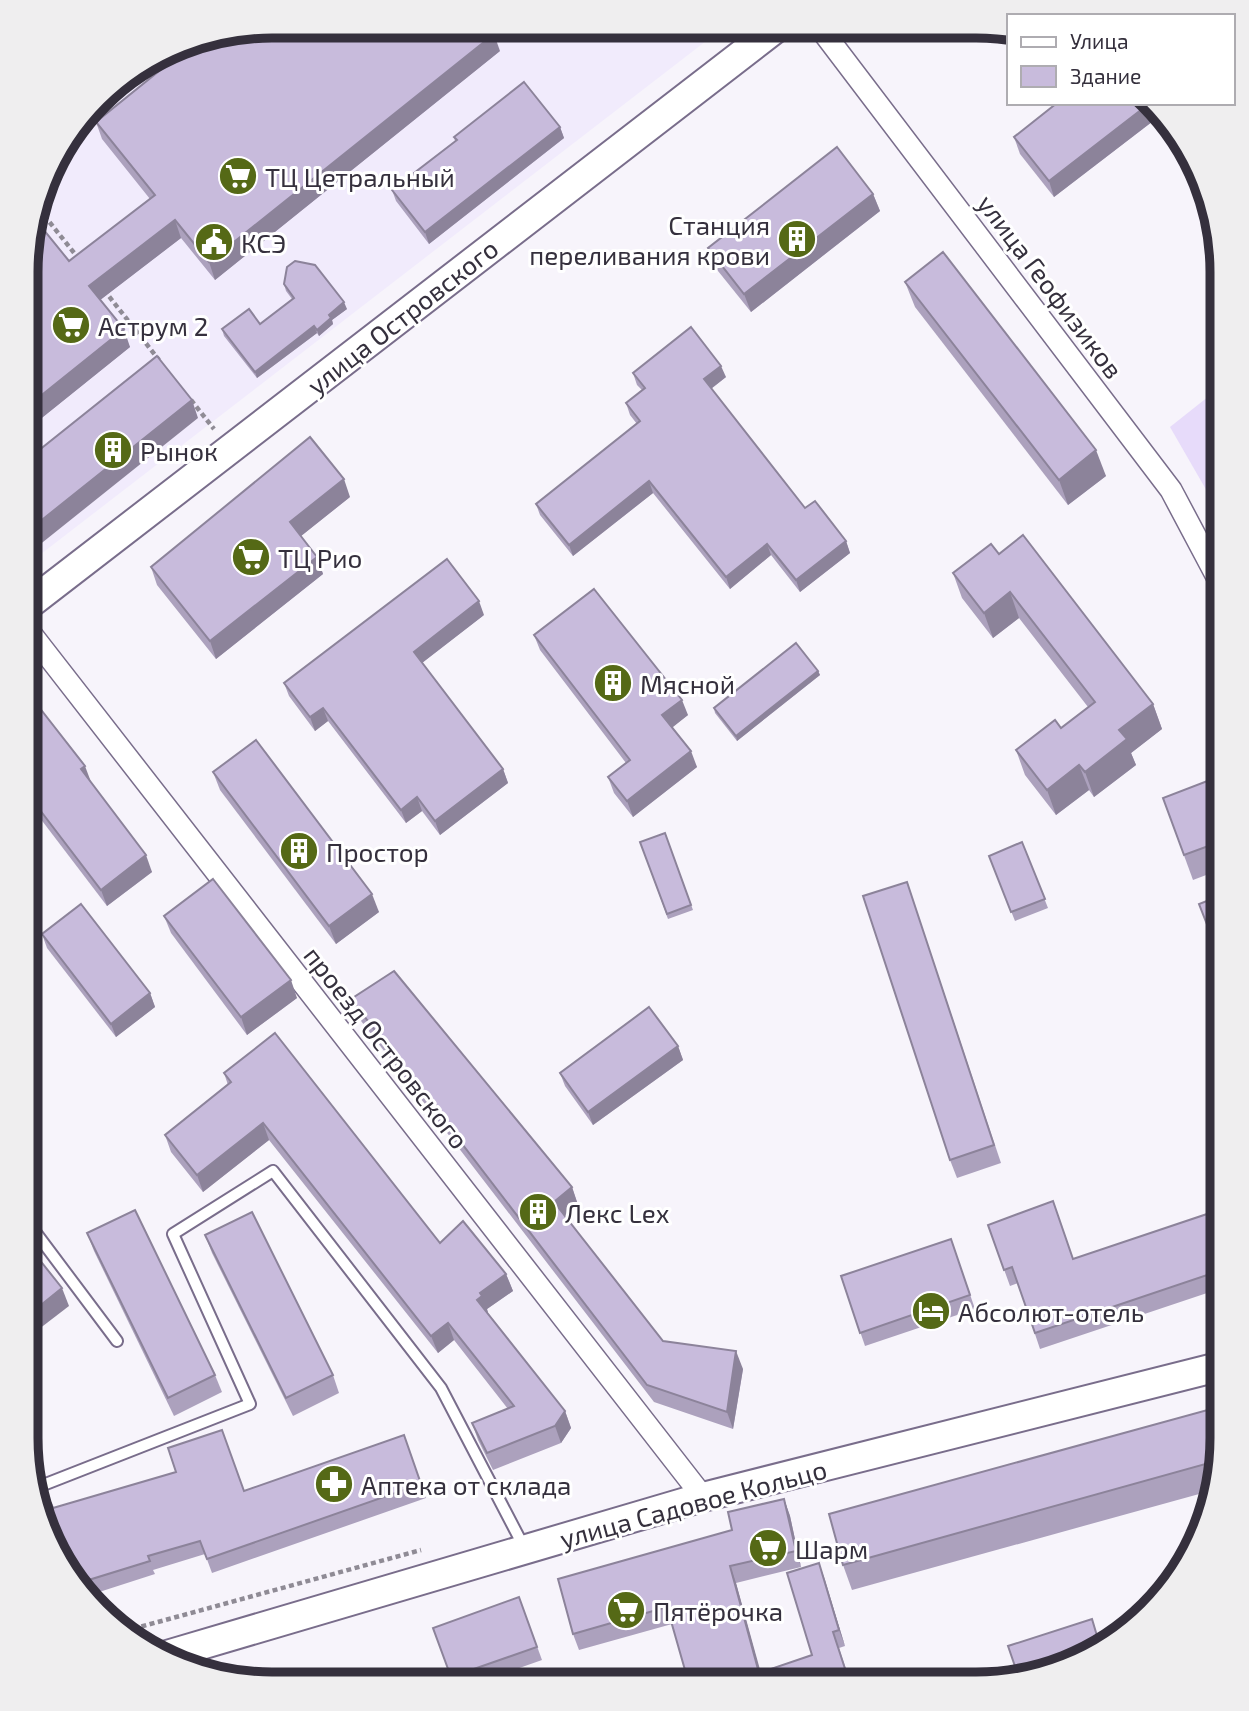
<svg xmlns="http://www.w3.org/2000/svg" width="1249" height="1711" font-family="'Exo 2',sans-serif">
  <style>
    .built { fill: #f1ebfc }
    .green { fill: #e7dbfa }
    .lines { fill: none; stroke-linecap: round; stroke-linejoin: round }
    .lane-casing { stroke: #796d8b; stroke-width: 14 }
    .street-casing { stroke: #796d8b; stroke-width: 24 }
    .secondary-casing { stroke: #796d8b; stroke-width: 32 }
    .path { stroke: #8f8b95; stroke-width: 4.5; stroke-dasharray: 5 3.5; stroke-linecap: butt }
    .lane { stroke: #fff; stroke-width: 10 }
    .street { stroke: #fff; stroke-width: 21 }
    .secondary { stroke: #fff; stroke-width: 28 }
    .wall { fill: #aca1bd }
    .shaded-wall { fill: #8c839a }
    .building { fill: #c8bbdc; stroke: #8c839a; stroke-width: 2 }
    .labels { text-anchor: middle; dominant-baseline: central; stroke-width: 6; stroke-linejoin: round; paint-order: stroke }
    .poi-label { font-size: 26px; fill: #35303d; stroke: #fff; text-anchor: start }
    .street-label { font-size: 26px; fill: #35303d; stroke: #fff }
    .rim { fill: none; stroke: #35303d; stroke-width: 9 }
  </style>
  <rect width="100%" height="100%" fill="#f7f4fb"/>
  <path class="built" d="M 273,26 L 723,28 L 28,564 L 28,240 L 59,150 L 111,87 L 193,39 Z"/>
  <path class="green" d="M 1223,385 L 1223,519 L 1170,427 Z"/>
  <g class="lines">
    <g class="lane-casing">
      <g id="lane">
        <path d="M 27,1221 L 117,1341"/>
        <path d="M 38,1487 L 250,1404 L 173,1234 L 273,1171 L 441,1388 L 525,1549"/>
      </g>
    </g>
    <g class="street-casing">
      <g id="street">
        <path d="M 820,28 L 1171,490 L 1223,588"/>
        <path d="M 28,630 L 703,1497"/>
      </g>
    </g>
    <g class="secondary-casing">
      <g id="secondary">
        <path d="M 28,605 L 776,28"/>
        <path d="M 167,1655 L 703,1497 L 1222,1366"/>
      </g>
    </g>
    <g class="path">
      <path d="M 39,209 L 79,259"/>
      <path d="M 104,290 L 159,360"/>
      <path d="M 191,400 L 214,429"/>
      <path d="M 125,1631 L 421,1550"/>
    </g>
    <use href="#lane" class="lane"/>
    <use href="#street" class="street"/>
    <use href="#secondary" class="secondary"/>
  </g>
  <g class="wall">
    <path d="M 500,51 L 215,280 L 181,238 L 100,300 L 130,347 L 28,429 L 28,240 L 69,261 L 150,199 L 102,139 L 96,122 Z"/>
    <path d="M 1144,103 L 1157,118 L 1054,197 L 1020,154 L 1014,137 Z"/>
    <path d="M 560,127 L 564,138 L 429,244 L 396,201 L 392,190 L 455,141 L 454,137 Z"/>
    <path d="M 873,194 L 880,211 L 751,312 L 714,266 L 708,248 Z"/>
    <path d="M 905,282 L 1106,476 L 1068,505 L 915,307 Z"/>
    <path d="M 284,284 L 347,309 L 332,320 L 333,324 L 319,336 L 317,333 L 257,378 L 224,336 L 222,329 L 260,324 L 292,299 L 286,291 Z"/>
    <path d="M 633,373 L 726,377 L 711,389 L 805,508 L 846,541 L 850,553 L 800,592 L 771,555 L 730,589 L 653,493 L 573,556 L 540,515 L 536,504 L 637,424 L 630,415 L 626,403 L 642,390 L 637,385 Z"/>
    <path d="M 350,497 L 301,536 L 317,557 L 323,574 L 216,659 L 157,585 L 151,567 Z"/>
    <path d="M 999,554 L 1153,704 L 1162,729 L 1131,753 L 1136,765 L 1094,797 L 1089,790 L 1056,815 L 1025,775 L 1016,750 L 1061,728 L 1088,707 L 1019,618 L 993,638 L 962,598 L 953,573 Z"/>
    <path d="M 484,615 L 422,663 L 503,769 L 508,783 L 440,835 L 422,811 L 406,823 L 328,721 L 315,731 L 289,696 L 284,683 Z"/>
    <path d="M 534,635 L 688,715 L 672,727 L 697,767 L 633,817 L 614,793 L 608,777 L 626,763 L 540,650 Z"/>
    <path d="M 818,671 L 820,675 L 737,741 L 715,713 L 714,708 Z"/>
    <path d="M 28,693 L 152,872 L 107,906 L 27,801 Z"/>
    <path d="M 213,772 L 379,912 L 336,944 L 220,790 Z"/>
    <path d="M 1223,775 L 1222,869 L 1193,880 L 1163,798 Z"/>
    <path d="M 665,833 L 693,910 L 668,919 L 640,842 Z"/>
    <path d="M 1022,842 L 1048,908 L 1015,921 L 989,856 Z"/>
    <path d="M 913,900 L 1001,1163 L 957,1178 L 950,1160 Z"/>
    <path d="M 164,916 L 297,998 L 247,1035 L 171,933 Z"/>
    <path d="M 42,934 L 150,993 L 155,1007 L 116,1037 L 47,948 Z"/>
    <path d="M 351,999 L 572,1187 L 578,1205 L 565,1216 L 663,1341 L 743,1369 L 733,1429 L 654,1402 L 358,1017 Z"/>
    <path d="M 678,1046 L 683,1060 L 593,1125 L 565,1086 L 560,1073 Z"/>
    <path d="M 224,1073 L 440,1243 L 506,1274 L 513,1291 L 487,1309 L 488,1313 L 565,1411 L 571,1428 L 561,1443 L 493,1470 L 478,1440 L 472,1423 L 508,1409 L 454,1340 L 438,1353 L 269,1140 L 203,1192 L 171,1152 L 165,1135 L 228,1085 Z"/>
    <path d="M 1222,1209 L 1222,1288 L 1040,1349 L 1018,1283 L 1010,1286 L 988,1225 L 1074,1259 Z"/>
    <path d="M 87,1233 L 215,1375 L 222,1392 L 174,1416 L 94,1251 Z"/>
    <path d="M 205,1235 L 333,1375 L 339,1393 L 293,1416 L 212,1253 Z"/>
    <path d="M 951,1239 L 975,1309 L 865,1346 L 841,1276 Z"/>
    <path d="M 404,1435 L 426,1498 L 212,1573 L 205,1554 L 153,1570 L 155,1574 L 93,1594 L 52,1548 L 53,1508 L 244,1491 Z"/>
    <path d="M 1222,1455 L 1210,1491 L 852,1590 L 843,1565 Z"/>
    <path d="M 784,1499 L 790,1516 L 801,1567 L 736,1583 L 760,1672 L 812,1655 L 819,1563 L 845,1646 L 839,1648 L 851,1684 L 689,1684 L 672,1624 L 579,1650 L 573,1634 Z"/>
    <path d="M 519,1597 L 542,1660 L 477,1683 L 453,1683 L 433,1628 Z"/>
  </g>
  <g class="shaded-wall">
    <path d="M 494,34 L 500,51 L 215,280 L 209,262 Z"/>
    <path d="M 1146,106 L 1157,118 L 1054,197 L 1049,181 Z"/>
    <path d="M 560,127 L 564,138 L 429,244 L 425,232 Z"/>
    <path d="M 873,194 L 880,211 L 751,312 L 744,294 Z"/>
    <path d="M 175,220 L 181,238 L 95,304 L 89,286 Z"/>
    <path d="M 344,302 L 347,309 L 332,320 L 333,324 L 319,336 L 317,330 L 329,315 Z"/>
    <path d="M 314,326 L 317,333 L 257,378 L 255,372 Z"/>
    <path d="M 124,329 L 130,347 L 28,429 L 28,406 Z"/>
    <path d="M 721,366 L 726,377 L 708,391 L 704,379 Z"/>
    <path d="M 192,400 L 198,418 L 28,554 L 28,531 Z"/>
    <path d="M 1096,450 L 1106,476 L 1068,505 L 1059,480 Z"/>
    <path d="M 344,479 L 350,497 L 296,540 L 290,522 Z"/>
    <path d="M 649,481 L 653,493 L 573,556 L 569,545 Z"/>
    <path d="M 846,541 L 850,553 L 800,592 L 796,580 Z"/>
    <path d="M 767,544 L 771,555 L 730,589 L 726,577 Z"/>
    <path d="M 317,557 L 323,574 L 216,659 L 210,641 Z"/>
    <path d="M 1010,592 L 1019,618 L 993,638 L 984,613 Z"/>
    <path d="M 479,601 L 484,615 L 418,666 L 414,652 Z"/>
    <path d="M 818,671 L 820,675 L 737,741 L 736,736 Z"/>
    <path d="M 682,700 L 688,715 L 668,731 L 662,715 Z"/>
    <path d="M 1153,704 L 1162,729 L 1131,753 L 1136,765 L 1094,797 L 1085,772 L 1119,730 Z"/>
    <path d="M 323,708 L 328,721 L 315,731 L 310,717 Z"/>
    <path d="M 691,751 L 697,767 L 633,817 L 627,801 Z"/>
    <path d="M 1079,765 L 1089,790 L 1056,815 L 1047,790 Z"/>
    <path d="M 85,766 L 91,782 L 81,769 Z"/>
    <path d="M 503,769 L 508,783 L 440,835 L 435,821 Z"/>
    <path d="M 417,797 L 422,811 L 406,823 L 401,810 Z"/>
    <path d="M 146,855 L 152,872 L 107,906 L 101,890 Z"/>
    <path d="M 372,894 L 379,912 L 336,944 L 329,926 Z"/>
    <path d="M 291,980 L 297,998 L 247,1035 L 241,1017 Z"/>
    <path d="M 150,993 L 155,1007 L 116,1037 L 111,1024 Z"/>
    <path d="M 678,1046 L 683,1060 L 593,1125 L 588,1112 Z"/>
    <path d="M 38,1084 L 40,1089 L 27,1098 L 27,1093 Z"/>
    <path d="M 263,1123 L 269,1140 L 203,1192 L 197,1175 Z"/>
    <path d="M 572,1187 L 578,1205 L 560,1219 L 554,1202 Z"/>
    <path d="M 506,1274 L 513,1291 L 487,1309 L 488,1313 L 477,1300 L 480,1293 Z"/>
    <path d="M 62,1288 L 69,1306 L 26,1339 L 26,1317 Z"/>
    <path d="M 448,1323 L 454,1340 L 438,1353 L 431,1336 Z"/>
    <path d="M 736,1351 L 743,1369 L 733,1429 L 727,1412 Z"/>
    <path d="M 565,1411 L 571,1428 L 561,1443 L 555,1426 Z"/>
    <path d="M 784,1499 L 790,1516 L 801,1567 L 796,1551 Z"/>
    <path d="M 819,1563 L 825,1580 L 845,1646 L 839,1630 Z"/>
    <path d="M 730,1566 L 736,1583 L 764,1684 L 759,1673 Z"/>
  </g>
  <g class="building">
    <path d="M 273,26 L 489,27 L 494,34 L 209,262 L 175,220 L 89,286 L 124,329 L 28,406 L 28,240 L 35,219 L 69,261 L 155,195 L 96,122 L 200,38 Z"/>
    <path d="M 524,82 L 560,127 L 425,232 L 392,190 L 457,140 L 454,137 Z"/>
    <path d="M 1057,103 L 1144,103 L 1146,106 L 1049,181 L 1014,137 Z"/>
    <path d="M 837,147 L 873,194 L 744,294 L 708,248 Z"/>
    <path d="M 943,252 L 1096,450 L 1059,480 L 905,282 Z"/>
    <path d="M 295,261 L 315,265 L 344,302 L 329,315 L 331,318 L 317,330 L 314,326 L 255,372 L 222,329 L 249,309 L 260,324 L 294,298 L 284,284 L 287,267 Z"/>
    <path d="M 691,327 L 721,366 L 704,379 L 805,508 L 815,501 L 846,541 L 796,580 L 767,544 L 726,577 L 649,481 L 569,545 L 536,504 L 640,421 L 626,403 L 645,388 L 633,373 Z"/>
    <path d="M 157,356 L 192,400 L 28,531 L 28,459 Z"/>
    <path d="M 310,437 L 344,479 L 290,522 L 317,557 L 210,641 L 151,567 Z"/>
    <path d="M 1023,535 L 1153,704 L 1119,730 L 1127,739 L 1085,772 L 1079,765 L 1047,790 L 1016,750 L 1055,720 L 1061,728 L 1095,702 L 1010,592 L 984,613 L 953,573 L 991,544 L 999,554 Z"/>
    <path d="M 447,559 L 479,601 L 414,652 L 503,769 L 435,821 L 417,797 L 401,810 L 323,708 L 310,717 L 284,683 Z"/>
    <path d="M 594,589 L 682,700 L 662,715 L 691,751 L 627,801 L 608,777 L 630,760 L 534,635 Z"/>
    <path d="M 796,643 L 818,671 L 736,736 L 714,708 Z"/>
    <path d="M 28,693 L 85,766 L 81,769 L 146,855 L 101,890 L 27,793 Z"/>
    <path d="M 256,740 L 372,894 L 329,926 L 213,772 Z"/>
    <path d="M 1223,775 L 1222,841 L 1184,855 L 1163,798 Z"/>
    <path d="M 665,833 L 691,905 L 667,914 L 640,842 Z"/>
    <path d="M 1022,842 L 1045,899 L 1011,912 L 989,856 Z"/>
    <path d="M 213,879 L 291,980 L 241,1017 L 164,916 Z"/>
    <path d="M 907,882 L 994,1145 L 950,1160 L 863,896 Z"/>
    <path d="M 1222,895 L 1222,959 L 1221,960 L 1199,904 Z"/>
    <path d="M 81,904 L 150,993 L 111,1024 L 42,934 Z"/>
    <path d="M 394,971 L 572,1187 L 554,1202 L 663,1341 L 736,1351 L 727,1412 L 647,1385 L 351,999 Z"/>
    <path d="M 649,1007 L 678,1046 L 588,1112 L 560,1073 Z"/>
    <path d="M 275,1033 L 440,1243 L 463,1221 L 506,1274 L 480,1293 L 482,1296 L 477,1300 L 565,1411 L 555,1426 L 487,1453 L 472,1423 L 514,1406 L 448,1323 L 431,1336 L 263,1123 L 197,1175 L 165,1135 L 231,1082 L 224,1073 Z"/>
    <path d="M 27,1070 L 38,1084 L 27,1093 Z"/>
    <path d="M 1053,1201 L 1073,1259 L 1222,1209 L 1222,1270 L 1035,1333 L 1012,1267 L 1004,1270 L 988,1225 Z"/>
    <path d="M 135,1210 L 215,1375 L 168,1398 L 87,1233 Z"/>
    <path d="M 252,1212 L 333,1375 L 286,1398 L 205,1235 Z"/>
    <path d="M 951,1239 L 970,1295 L 860,1333 L 841,1276 Z"/>
    <path d="M 27,1244 L 62,1288 L 26,1317 L 27,1245 Z"/>
    <path d="M 1222,1406 L 1222,1455 L 1220,1460 L 843,1565 L 829,1514 Z"/>
    <path d="M 222,1430 L 244,1491 L 404,1435 L 421,1484 L 207,1559 L 200,1541 L 148,1556 L 150,1561 L 82,1582 L 52,1548 L 42,1506 L 51,1503 L 53,1508 L 176,1472 L 168,1448 Z"/>
    <path d="M 784,1499 L 796,1551 L 730,1566 L 759,1673 L 812,1655 L 787,1573 L 819,1563 L 839,1630 L 833,1632 L 850,1684 L 689,1684 L 667,1607 L 573,1634 L 558,1579 L 732,1530 L 728,1512 Z"/>
    <path d="M 519,1597 L 537,1647 L 451,1677 L 433,1628 Z"/>
    <path d="M 1092,1619 L 1100,1646 L 1086,1659 L 1018,1675 L 1008,1646 Z"/>
  </g>
  <defs>
    <g id="supermarket-disc" transform="scale(2.0125)"><circle r="9.5" fill="#556916" stroke="#fff"/><path d="M-6-5.5h2.5l.6 2H6L4.5 2H-2.5L-4.4-4H-6ZM-1.5 3.2a1.3 1.3 0 1 0 .1 0ZM3 3.2a1.3 1.3 0 1 0 .1 0Z" fill="#fff"/></g>
    <g id="building-disc" transform="scale(2.0125)"><circle r="9.5" fill="#556916" stroke="#fff"/><path d="M-4-6H4V6H1V3H-1V6H-4ZM-2.5-4.3h1.7v1.8h-1.7ZM.8-4.3h1.7v1.8H.8ZM-2.5-1h1.7V.8h-1.7ZM.8-1h1.7V.8H.8Z" fill="#fff"/></g>
    <g id="civic-disc" transform="scale(2.0125)"><circle r="9.5" fill="#556916" stroke="#fff"/><path d="M-.6-6.5H3V-4.5H.6V-3L4-1V1h2V6H-6V1h2V-1L-.6-3ZM-1.2 2.5V6h2.4V2.5Z" fill="#fff"/></g>
    <g id="hotel-disc" transform="scale(2.0125)"><circle r="9.5" fill="#556916" stroke="#fff"/><path d="M-6-4.5h1.5V1H6V5H4.5V3h-9V5H-6ZM-4 0a1.8 1.8 0 1 1 3.6 0ZM.5 0V-2.5h3Q6-2.5 6 0Z" fill="#fff"/></g>
    <g id="pharmacy-disc" transform="scale(2.0125)"><circle r="9.5" fill="#556916" stroke="#fff"/><path d="M-2-6h4v4h4v4h-4v4h-4v-4h-4v-4h4Z" fill="#fff"/></g>
  </defs>
  <g fill-rule="evenodd">
    <use href="#supermarket-disc" x="238" y="176"/>
    <use href="#building-disc" x="797" y="239"/>
    <use href="#civic-disc" x="214" y="242"/>
    <use href="#supermarket-disc" x="71" y="325"/>
    <use href="#building-disc" x="113" y="450"/>
    <use href="#supermarket-disc" x="251" y="557"/>
    <use href="#building-disc" x="613" y="683"/>
    <use href="#building-disc" x="299" y="851"/>
    <use href="#building-disc" x="538" y="1212"/>
    <use href="#hotel-disc" x="931" y="1311"/>
    <use href="#pharmacy-disc" x="334" y="1484"/>
    <use href="#supermarket-disc" x="768" y="1548"/>
    <use href="#supermarket-disc" x="626" y="1610"/>
  </g>
  <g class="labels">
    <g class="poi-label">
      <text x="265" y="176">ТЦ Цетральный</text>
      <text x="770" y="224" text-anchor="end">Станция<tspan x="770" dy="30">переливания крови</tspan></text>
      <text x="241" y="242">КСЭ</text>
      <text x="98" y="325">Аструм 2</text>
      <text x="140" y="450">Рынок</text>
      <text x="278" y="557">ТЦ Рио</text>
      <text x="640" y="683">Мясной</text>
      <text x="326" y="851">Простор</text>
      <text x="565" y="1212">Лекс Lex</text>
      <text x="958" y="1311">Абсолют-отель</text>
      <text x="361" y="1484">Аптека от склада</text>
      <text x="795" y="1548">Шарм</text>
      <text x="653" y="1610">Пятёрочка</text>
    </g>
    <g class="street-label">
      <text transform="translate(1051 286) rotate(53)">улица Геофизиков</text>
      <text transform="translate(402 316) rotate(-38)">улица Островского</text>
      <text transform="translate(387 1047) rotate(52)">проезд Островского</text>
      <text transform="translate(693 1503) rotate(-15)">улица Садовое Кольцо</text>
    </g>
  </g>
  <path d="M0 0H1249V1711H0ZM272 38H976A234 234 0 0 1 1210 272V1438A234 234 0 0 1 976 1672H272A234 234 0 0 1 38 1438V272A234 234 0 0 1 272 38Z" fill="#efeeef" fill-rule="evenodd"/>
  <path class="rim" d="M272 38H976A234 234 0 0 1 1210 272V1438A234 234 0 0 1 976 1672H272A234 234 0 0 1 38 1438V272A234 234 0 0 1 272 38Z"/>
  <rect x="1007" y="14" width="228" height="91" fill="#ffffff" stroke="#aeacb1" stroke-width="2"/>
  <rect x="1021" y="37" width="35" height="10" fill="#ffffff" stroke="#aeacb1" stroke-width="2"/>
  <text x="1070" y="49" font-size="21" fill="#35303d">Улица</text>
  <rect x="1021" y="66" width="35" height="21" fill="#c8bbdc" stroke="#aeacb1" stroke-width="2"/>
  <text x="1070" y="84" font-size="21" fill="#35303d">Здание</text>
</svg>
